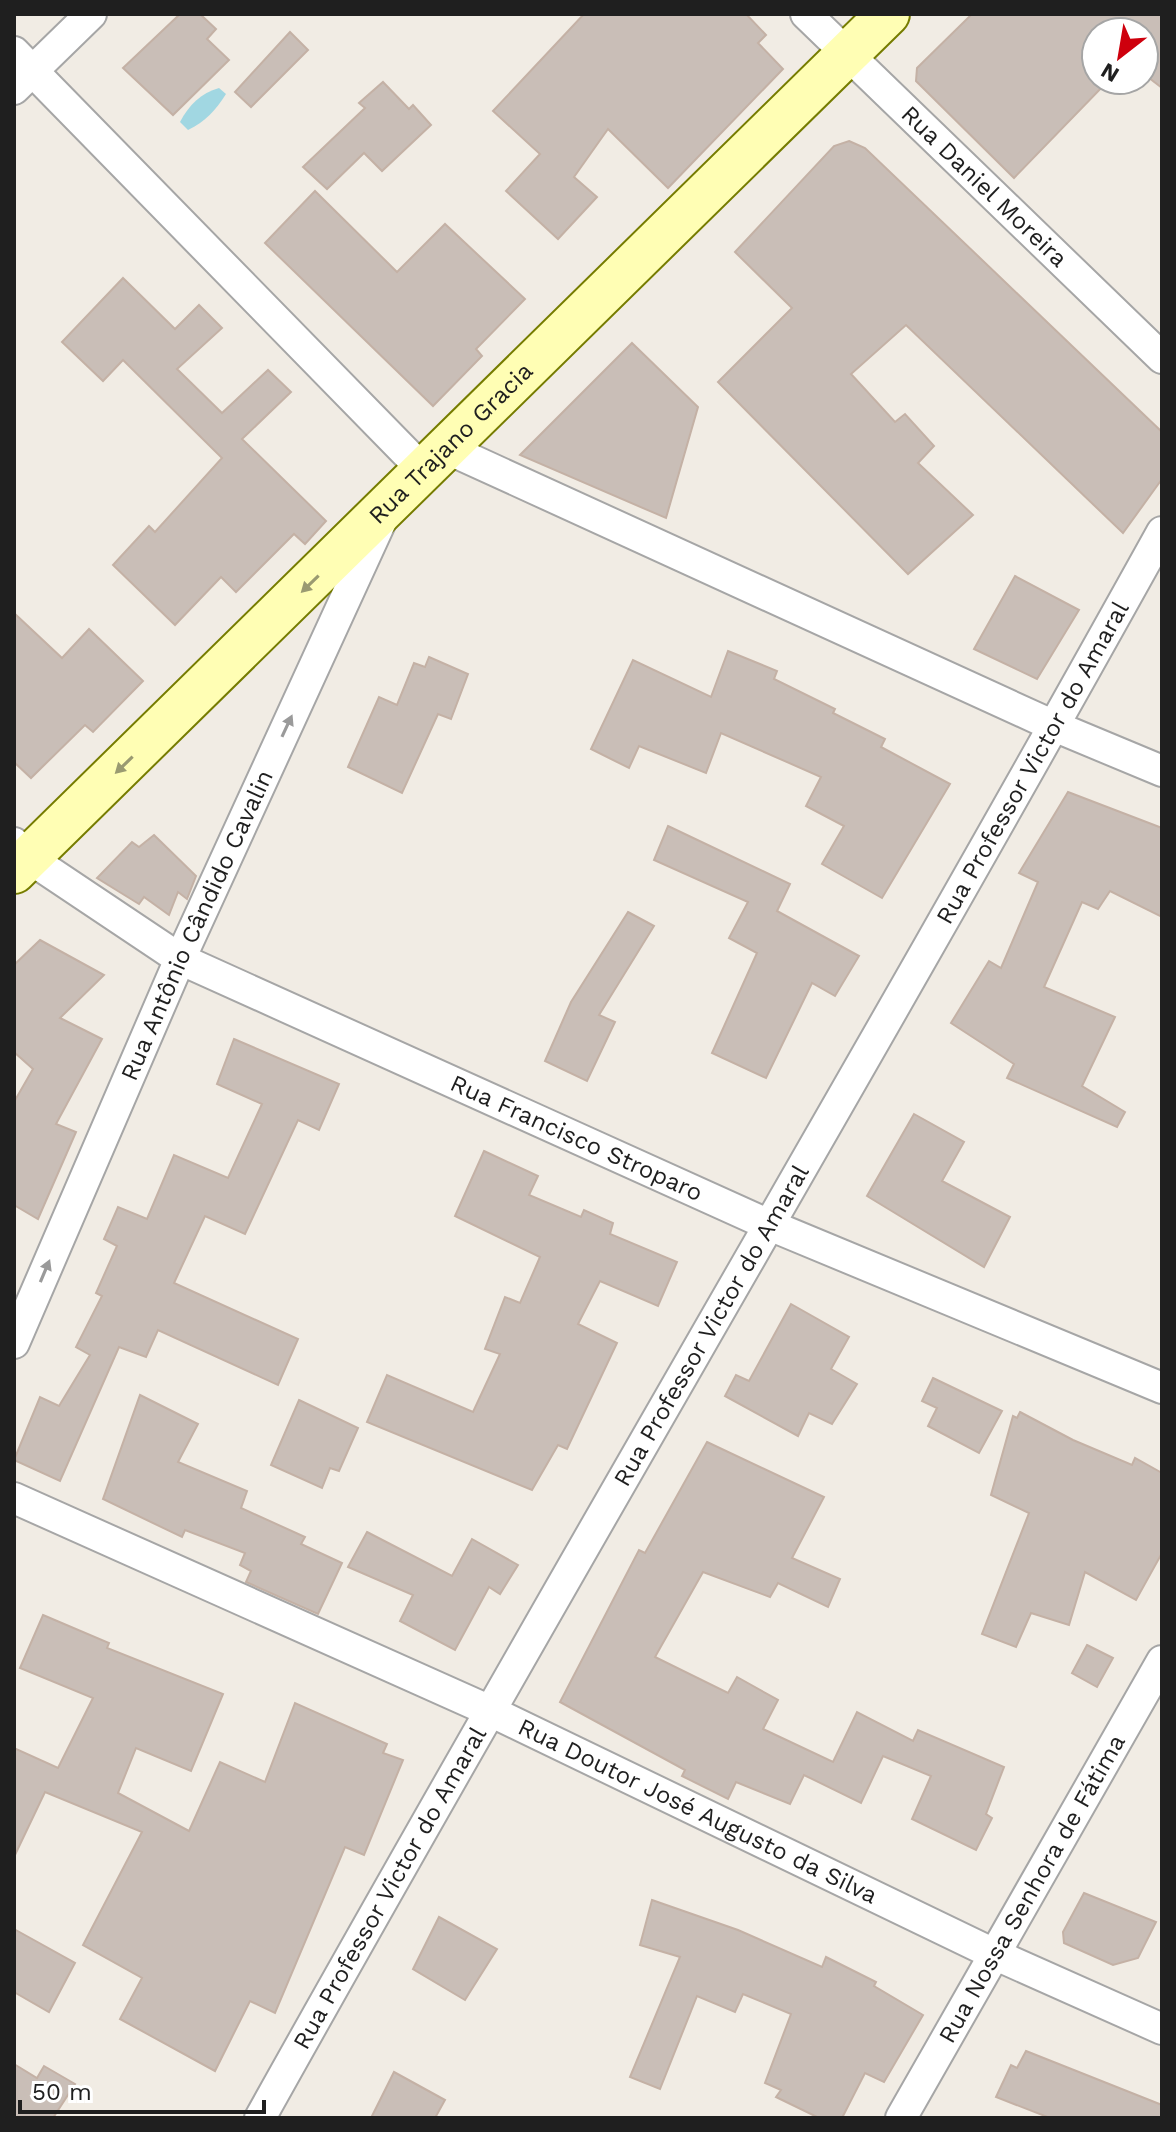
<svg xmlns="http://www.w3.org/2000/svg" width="1176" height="2132" font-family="'Work Sans',sans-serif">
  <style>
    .water { fill: #a1d7e2 }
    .building { fill: #c9beb7; stroke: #c4b1a5; stroke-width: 2 }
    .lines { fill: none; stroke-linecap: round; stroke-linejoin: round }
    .street-casing { stroke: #a6a6a6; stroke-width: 34 }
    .secondary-casing { stroke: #767c00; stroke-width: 46 }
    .street { stroke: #fff; stroke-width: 30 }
    .secondary { stroke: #fffeb4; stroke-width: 42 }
    .oneway { fill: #9a9a71 }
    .oneway2 { fill: #9a9a9a }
    .labels { text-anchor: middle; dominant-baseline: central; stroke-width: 6; stroke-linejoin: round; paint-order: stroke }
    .street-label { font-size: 24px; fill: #1f1f1f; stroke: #fff }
  </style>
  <rect width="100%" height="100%" fill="#f1ece4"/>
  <path class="water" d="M 219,88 L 226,94 C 216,110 205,122 188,130 L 180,122 C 189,105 201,93 219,88 Z"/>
  <g class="building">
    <path d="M 180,14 L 200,14 L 216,29 L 207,39 L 229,60 L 173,115 L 123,68 Z"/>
    <path d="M 584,14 L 746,14 L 766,35 L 758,43 L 783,69 L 668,188 L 608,129 L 574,177 L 597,197 L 558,239 L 506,191 L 540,154 L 493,111 Z"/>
    <path d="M 972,14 L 1162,14 L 1162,88 L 1144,74 L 1144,32 L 1096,32 L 1096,80 L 1109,80 L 1014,178 L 916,81 L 917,68 Z"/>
    <path d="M 290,32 L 308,50 L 251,107 L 235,92 Z"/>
    <path d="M 383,82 L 409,109 L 413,105 L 431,125 L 382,171 L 364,153 L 327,189 L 303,167 L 365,108 L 359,103 Z"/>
    <path d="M 849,141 L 865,148 L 1162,432 L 1162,479 L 1123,533 L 906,325 L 851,374 L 895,422 L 905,414 L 934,446 L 918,463 L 973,515 L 908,574 L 718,382 L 792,308 L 735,252 L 834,146 Z"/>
    <path d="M 315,191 L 397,272 L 445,224 L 525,299 L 476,349 L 482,356 L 433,406 L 265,243 Z"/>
    <path d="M 123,278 L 175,329 L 199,305 L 222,328 L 177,369 L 222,413 L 268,370 L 291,392 L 242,439 L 326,521 L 305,544 L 294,534 L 236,592 L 221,577 L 175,625 L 113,565 L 149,526 L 155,532 L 222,458 L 123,360 L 103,381 L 62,342 Z"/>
    <path d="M 632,343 L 698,407 L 666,518 L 520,455 Z"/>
    <path d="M 1015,576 L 1079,610 L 1037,679 L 974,649 Z"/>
    <path d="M 14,613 L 62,658 L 89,629 L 143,681 L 93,732 L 85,725 L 31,778 L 14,762 Z"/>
    <path d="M 728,651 L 777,671 L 774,679 L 835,709 L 833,713 L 885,739 L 881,747 L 950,784 L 882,898 L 822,864 L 844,826 L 806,806 L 821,777 L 721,733 L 706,773 L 639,746 L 629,768 L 591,749 L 633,660 L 711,697 Z"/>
    <path d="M 429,657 L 468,674 L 451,719 L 438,714 L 402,793 L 348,767 L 379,697 L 397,705 L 414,663 L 425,667 Z"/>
    <path d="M 1068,792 L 1162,828 L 1162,917 L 1110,891 L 1098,909 L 1082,902 L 1044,987 L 1115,1017 L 1082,1086 L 1125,1112 L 1117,1127 L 1007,1078 L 1014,1064 L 951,1023 L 989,961 L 1001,968 L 1038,882 L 1019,873 Z"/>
    <path d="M 668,826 L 790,884 L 777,911 L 859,956 L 835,996 L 812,983 L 766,1078 L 712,1053 L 757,953 L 729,938 L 748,902 L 654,860 Z"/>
    <path d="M 154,835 L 196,876 L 187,899 L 178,892 L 169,915 L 144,897 L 139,904 L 97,878 L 132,842 L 139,847 Z"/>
    <path d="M 628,912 L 654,926 L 599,1015 L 615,1022 L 587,1081 L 545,1061 L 571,1002 Z"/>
    <path d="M 40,940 L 104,975 L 60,1018 L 102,1039 L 56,1124 L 76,1132 L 38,1219 L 14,1205 L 14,1102 L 33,1069 L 14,1052 L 14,965 Z"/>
    <path d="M 234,1039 L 339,1084 L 319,1130 L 298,1120 L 245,1234 L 205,1216 L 174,1283 L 298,1339 L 278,1385 L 158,1330 L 146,1357 L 119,1347 L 60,1481 L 14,1460 L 40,1397 L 59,1406 L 90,1355 L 76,1347 L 102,1296 L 96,1293 L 117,1246 L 104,1239 L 118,1207 L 147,1219 L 174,1155 L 228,1178 L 262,1104 L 217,1084 Z"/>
    <path d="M 914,1114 L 964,1142 L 942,1181 L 1010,1217 L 984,1267 L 867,1196 Z"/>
    <path d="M 484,1151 L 538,1176 L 529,1195 L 581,1217 L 584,1210 L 613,1223 L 610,1234 L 677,1262 L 658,1306 L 600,1281 L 578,1324 L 617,1343 L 567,1449 L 558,1445 L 532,1490 L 367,1422 L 387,1375 L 473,1412 L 500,1354 L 485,1349 L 505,1297 L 520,1303 L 540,1257 L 455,1216 Z"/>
    <path d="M 791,1304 L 849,1337 L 831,1369 L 857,1384 L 832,1424 L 809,1413 L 798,1436 L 725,1396 L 736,1375 L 749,1381 Z"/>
    <path d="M 933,1378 L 1002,1411 L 979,1453 L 928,1426 L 937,1408 L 922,1401 Z"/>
    <path d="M 140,1395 L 198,1424 L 178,1462 L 247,1491 L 241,1508 L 305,1537 L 301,1544 L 342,1563 L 318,1614 L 246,1582 L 251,1571 L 240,1565 L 245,1553 L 185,1530 L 182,1537 L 103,1499 Z"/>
    <path d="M 299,1400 L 358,1428 L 339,1471 L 330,1468 L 322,1488 L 271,1465 Z"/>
    <path d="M 1020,1412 L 1073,1440 L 1132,1465 L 1135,1458 L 1162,1473 L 1162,1553 L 1136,1600 L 1085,1572 L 1069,1625 L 1031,1613 L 1016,1647 L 982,1634 L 1029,1513 L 991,1495 L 1013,1416 L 1017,1418 Z"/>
    <path d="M 707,1442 L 824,1497 L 792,1558 L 840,1579 L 828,1607 L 778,1583 L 770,1597 L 703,1572 L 655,1657 L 728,1693 L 737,1677 L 778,1700 L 763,1729 L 833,1762 L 857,1712 L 913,1741 L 918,1730 L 1004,1767 L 986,1814 L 992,1818 L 976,1850 L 912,1819 L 931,1776 L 883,1756 L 861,1803 L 804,1775 L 790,1804 L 736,1782 L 728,1799 L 682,1776 L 685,1770 L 560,1702 L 639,1550 L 645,1553 Z"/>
    <path d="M 367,1532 L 452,1576 L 472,1539 L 518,1565 L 500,1594 L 489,1587 L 455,1650 L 400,1621 L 413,1595 L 348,1567 Z"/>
    <path d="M 43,1615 L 109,1643 L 107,1648 L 223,1694 L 191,1771 L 136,1748 L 118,1793 L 189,1831 L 220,1762 L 265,1782 L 295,1703 L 387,1744 L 383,1753 L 403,1760 L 364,1855 L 345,1847 L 275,2013 L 250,2001 L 215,2071 L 120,2019 L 142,1978 L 83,1945 L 142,1832 L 45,1792 L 14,1857 L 14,1748 L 58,1768 L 93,1698 L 20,1668 Z"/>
    <path d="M 1087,1645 L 1113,1658 L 1097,1687 L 1072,1673 Z"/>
    <path d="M 1084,1893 L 1156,1922 L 1138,1958 L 1113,1965 L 1064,1943 L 1063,1932 Z"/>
    <path d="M 652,1900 L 738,1930 L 822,1967 L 826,1957 L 876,1982 L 874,1986 L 923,2015 L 884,2082 L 865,2073 L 842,2118 L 819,2118 L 776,2097 L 781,2090 L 765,2083 L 791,2014 L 743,1994 L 735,2012 L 697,1996 L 660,2089 L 630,2077 L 680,1957 L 640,1945 Z"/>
    <path d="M 439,1917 L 497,1949 L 465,2000 L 413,1969 Z"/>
    <path d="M 14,1929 L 75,1963 L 49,2012 L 14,1992 Z"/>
    <path d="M 1026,2051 L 1162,2105 L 1162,2118 L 1050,2118 L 996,2097 L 1011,2065 L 1017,2068 Z"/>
    <path d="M 14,2064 L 37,2078 L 44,2066 L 75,2084 L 53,2118 L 14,2118 Z"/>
    <path d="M 394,2072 L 445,2100 L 435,2118 L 371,2118 Z"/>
  </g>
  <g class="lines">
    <g class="street-casing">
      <g id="street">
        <path id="s1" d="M 806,14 L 1162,358"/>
        <path d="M 14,52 L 425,472"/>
        <path d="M 14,89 L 91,14"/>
        <path d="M 448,449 L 1054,726 L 1162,771"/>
        <path id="s2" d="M 14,843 L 29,858 L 180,959 L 767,1224 L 1162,1388"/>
        <path id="s3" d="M 14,1343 L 180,959 L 382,519"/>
        <path id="s4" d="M 14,1498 L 488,1710 L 994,1954 L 1162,2029"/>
        <path id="s5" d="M 260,2118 C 556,1587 867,1064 1162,532"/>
        <path id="s6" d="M 901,2118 L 1162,1661"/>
      </g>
    </g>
    <g class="secondary-casing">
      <g id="secondary">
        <path id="s7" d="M 14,872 L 888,14"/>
      </g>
    </g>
    <use href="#street" class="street"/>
    <use href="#secondary" class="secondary"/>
  </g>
  <defs><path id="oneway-solid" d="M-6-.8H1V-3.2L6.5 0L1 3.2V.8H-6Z" transform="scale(2)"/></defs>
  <g class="oneway">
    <use href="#oneway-solid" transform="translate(310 584) rotate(136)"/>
    <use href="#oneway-solid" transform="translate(124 765) rotate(136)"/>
  </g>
  <g class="oneway2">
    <use href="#oneway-solid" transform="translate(287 726) rotate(-65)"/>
    <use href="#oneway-solid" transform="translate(45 1271) rotate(-67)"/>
  </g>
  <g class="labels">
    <g class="street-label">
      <text stroke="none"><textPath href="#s1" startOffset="248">Rua Daniel Moreira</textPath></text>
      <text stroke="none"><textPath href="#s7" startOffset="612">Rua Trajano Gracia</textPath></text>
      <text stroke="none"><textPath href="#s5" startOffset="1560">Rua Professor Victor do Amaral</textPath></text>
      <text stroke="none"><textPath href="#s3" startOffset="456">Rua Antônio Cândido Cavalin</textPath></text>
      <text stroke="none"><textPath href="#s2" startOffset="638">Rua Francisco Stroparo</textPath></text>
      <text stroke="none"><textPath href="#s5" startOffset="912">Rua Professor Victor do Amaral</textPath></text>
      <text stroke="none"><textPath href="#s4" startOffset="752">Rua Doutor José Augusto da Silva</textPath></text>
      <text stroke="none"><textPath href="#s5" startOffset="264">Rua Professor Victor do Amaral</textPath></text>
      <text stroke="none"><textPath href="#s6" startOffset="264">Rua Nossa Senhora de Fátima</textPath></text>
    </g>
  </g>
  <rect width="1176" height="2132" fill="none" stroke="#1f1f1f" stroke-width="32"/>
  <g transform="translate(1120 56) rotate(211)"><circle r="38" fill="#ffffff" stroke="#a5a5a5" stroke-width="2"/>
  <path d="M0-6L14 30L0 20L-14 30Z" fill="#ce000d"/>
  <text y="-12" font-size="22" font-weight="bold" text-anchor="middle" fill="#1f1f1f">N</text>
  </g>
  <path d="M20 2100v12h244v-12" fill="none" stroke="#1f1f1f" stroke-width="4"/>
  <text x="32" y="2100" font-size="24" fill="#1f1f1f" stroke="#ffffff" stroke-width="6" paint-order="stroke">50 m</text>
</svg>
